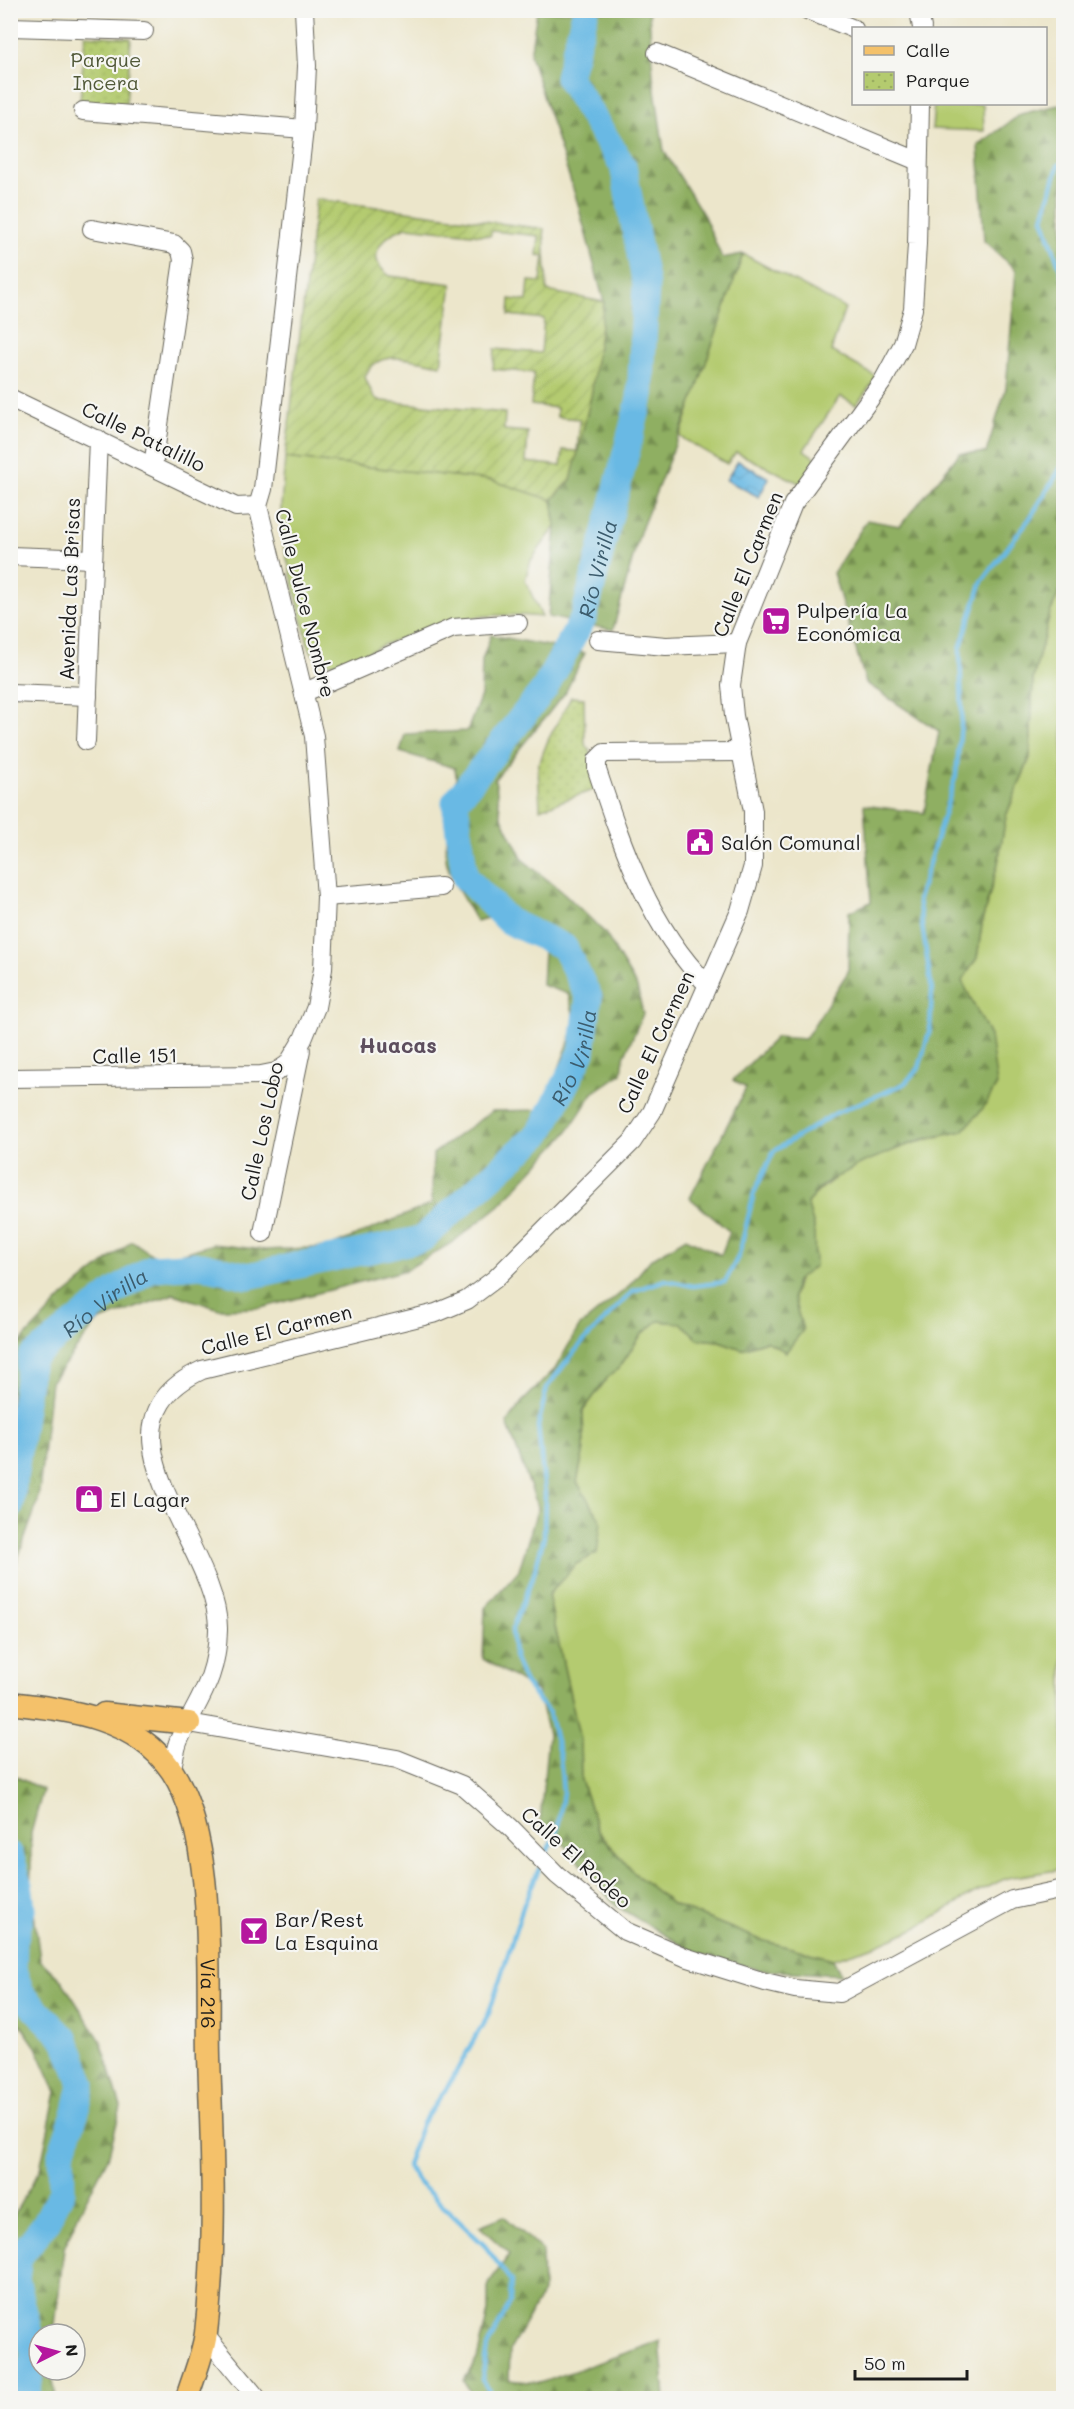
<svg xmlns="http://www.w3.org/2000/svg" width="1074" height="2409" font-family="Mali,sans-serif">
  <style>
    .grass { fill: #b4cb6f; stroke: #687446; stroke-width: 1.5 }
    .forest { fill: url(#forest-firs); stroke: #56663f; stroke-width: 1.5 }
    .park { fill: url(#park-dots); stroke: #687446; stroke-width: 1.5 }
    .garden { fill: url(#garden-furrows); stroke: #687446; stroke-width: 1.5; fill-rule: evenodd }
    .water { fill: url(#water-waves); stroke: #426a80; stroke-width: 1.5 }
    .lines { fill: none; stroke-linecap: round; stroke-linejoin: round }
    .stream { stroke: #69b9e4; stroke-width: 4.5 }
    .river { stroke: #69b9e4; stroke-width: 27 }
    .minor-casing { stroke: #656359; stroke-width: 20 }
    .major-casing { stroke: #656359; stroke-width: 25 }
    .minor { stroke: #fff; stroke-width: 18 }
    .major { stroke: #f4c16a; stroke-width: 22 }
    .labels { text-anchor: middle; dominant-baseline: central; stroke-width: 4.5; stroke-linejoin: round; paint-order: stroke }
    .park-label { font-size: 20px; fill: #515939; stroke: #f6f6f2 }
    .street-label { font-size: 20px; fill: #1c1c1c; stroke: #f6f6f2 }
    .poi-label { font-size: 20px; fill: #1c1c1c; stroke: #f6f6f2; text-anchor: start }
    .water-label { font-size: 21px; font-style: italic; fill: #3b5b6c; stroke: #f6f6f2 }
    .neighbourhood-label { font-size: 21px; font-weight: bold; fill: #5d4e5e; stroke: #f6f6f2 }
  </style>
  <defs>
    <pattern id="forest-firs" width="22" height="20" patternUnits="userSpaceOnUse" patternTransform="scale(1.5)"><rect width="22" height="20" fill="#8faf62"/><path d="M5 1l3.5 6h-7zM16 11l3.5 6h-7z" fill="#748e50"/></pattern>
    <pattern id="park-dots" width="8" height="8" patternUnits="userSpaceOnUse" patternTransform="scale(1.5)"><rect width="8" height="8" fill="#b4cb6f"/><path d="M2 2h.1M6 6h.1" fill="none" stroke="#9aae60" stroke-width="1.8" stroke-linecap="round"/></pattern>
    <pattern id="garden-furrows" width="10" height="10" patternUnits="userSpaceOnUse" patternTransform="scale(1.5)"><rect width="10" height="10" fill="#b4cb6f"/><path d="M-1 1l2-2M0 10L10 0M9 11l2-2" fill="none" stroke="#9aae60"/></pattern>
    <pattern id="water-waves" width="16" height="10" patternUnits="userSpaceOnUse" patternTransform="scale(1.5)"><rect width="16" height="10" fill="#69b9e4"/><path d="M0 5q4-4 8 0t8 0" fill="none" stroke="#5a9ec3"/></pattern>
  </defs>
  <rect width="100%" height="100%" fill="#f6f6f2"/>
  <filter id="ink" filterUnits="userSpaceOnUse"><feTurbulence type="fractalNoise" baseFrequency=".0167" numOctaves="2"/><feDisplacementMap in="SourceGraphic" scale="12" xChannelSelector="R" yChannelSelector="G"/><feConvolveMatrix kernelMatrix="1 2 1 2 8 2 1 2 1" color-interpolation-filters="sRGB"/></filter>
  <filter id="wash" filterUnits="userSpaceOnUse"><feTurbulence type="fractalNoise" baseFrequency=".008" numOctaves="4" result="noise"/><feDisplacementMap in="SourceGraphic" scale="24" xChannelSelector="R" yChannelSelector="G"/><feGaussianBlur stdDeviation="1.35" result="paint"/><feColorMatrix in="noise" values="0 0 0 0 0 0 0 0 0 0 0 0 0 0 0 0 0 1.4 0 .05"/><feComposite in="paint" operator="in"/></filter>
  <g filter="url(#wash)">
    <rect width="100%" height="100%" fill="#ece6cb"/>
    <g class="grass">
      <path d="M 934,104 L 983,104 L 984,131 L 932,129 Z"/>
      <path d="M 743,254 L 845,308 L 831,351 L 877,377 L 856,405 L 840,396 L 804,450 L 817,459 L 801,484 L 736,452 L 727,464 L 680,437 Z"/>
      <path d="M 285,458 L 491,480 L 552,500 L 556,526 L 531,560 L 525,580 L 542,617 C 478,610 446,622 388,643 C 371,650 349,664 331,663 C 318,662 312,655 308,644 L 282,538 L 281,506 Z"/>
      <path d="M 1063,584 L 1063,1869 L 1007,1878 L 972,1894 L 916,1928 L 875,1946 L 833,1959 L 761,1940 L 672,1904 L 633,1872 L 598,1831 L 581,1780 L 580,1740 L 548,1595 L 576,1564 L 597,1553 L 588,1502 L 577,1482 L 584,1449 L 583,1411 L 608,1377 L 619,1368 L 641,1335 L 658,1321 L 682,1323 L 698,1339 L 719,1341 L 742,1349 L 803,1330 L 793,1297 L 814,1226 L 807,1203 C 847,1158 907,1144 963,1131 L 990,1036 L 962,981 L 977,958 L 983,918 L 998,863 L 1006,816 L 1030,758 L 1033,679 L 1050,613 Z"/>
    </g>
    <g class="forest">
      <path d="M 537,11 L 649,11 L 653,76 L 664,151 L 704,216 L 722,258 L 743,254 L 695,395 L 640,532 L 613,630 L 548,617 L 556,526 L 552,500 L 571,480 L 591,396 L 604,302 L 577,201 L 530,55 Z"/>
      <path d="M 1063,104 L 1063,584 L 1050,613 L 1033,679 L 1030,757 L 1006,816 L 998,863 L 983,918 L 977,958 L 962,981 L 990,1036 L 997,1085 L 984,1107 L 963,1131 L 920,1140 L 862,1163 L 824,1184 L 807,1203 L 814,1226 L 815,1266 L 796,1281 L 793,1297 L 803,1330 L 786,1352 L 766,1341 L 742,1349 L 719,1341 L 698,1339 L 681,1323 L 658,1321 L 641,1335 L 619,1368 L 608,1377 L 583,1411 L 584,1449 L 577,1482 L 601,1521 L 597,1553 L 576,1564 L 548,1595 L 580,1740 L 581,1780 L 598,1831 L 633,1872 L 672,1904 L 761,1940 L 833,1959 L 841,1975 L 760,1970 L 693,1952 L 616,1906 L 573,1853 L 540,1822 L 548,1734 L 537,1691 L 483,1659 L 485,1608 L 519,1570 L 538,1507 L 507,1423 L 522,1402 L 555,1369 L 579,1327 L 627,1288 L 651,1259 L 686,1238 L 721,1255 L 730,1232 L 690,1198 L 746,1088 L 733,1080 L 776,1037 L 805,1039 L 848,972 L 849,912 L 871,902 L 864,805 L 924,813 L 939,731 L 866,683 L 833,573 L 867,520 L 900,526 L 960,453 L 986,453 L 1006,388 L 1016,270 L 984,241 L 978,145 L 1021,114 Z"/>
      <path d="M 491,635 L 585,653 L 565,693 L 495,779 L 501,816 L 523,860 L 565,894 L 605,933 L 637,987 L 643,1014 L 624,1057 L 622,1073 L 593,1093 L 566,1134 L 499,1206 L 453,1242 L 406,1270 L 261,1308 L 219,1309 L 174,1294 L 97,1322 L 51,1382 L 38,1501 L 11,1578 L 11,1352 L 64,1296 L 132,1241 L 160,1260 L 213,1244 L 265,1250 L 329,1247 L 432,1204 L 433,1154 L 492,1111 L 539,1110 L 557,1074 L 576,1023 L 568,994 L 542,985 L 544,951 L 524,933 L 509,912 L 476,921 C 468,906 446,873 446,857 C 444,828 460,797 455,768 L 400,752 L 405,734 L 467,731 L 481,695 L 482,660 Z"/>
      <path d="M 11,1774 L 43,1790 L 31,1833 L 31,1890 L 40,1960 L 62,1981 L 101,2041 L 121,2107 L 108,2158 L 80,2211 L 64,2248 L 54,2334 L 39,2334 L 39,2370 L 51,2370 L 56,2398 L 11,2398 L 11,2220 L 40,2169 L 56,2092 L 36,2047 L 11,2011 Z"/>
      <path d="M 504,2216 L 542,2250 L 543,2292 L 510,2350 L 509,2380 L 540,2383 L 660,2341 L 665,2398 L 473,2398 L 464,2380 L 477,2359 L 488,2312 L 488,2284 L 510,2254 L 479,2226 Z"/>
    </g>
    <g class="park">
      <path d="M 85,35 L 131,38 L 126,105 L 80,102 Z"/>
      <path d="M 571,697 L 584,698 L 585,744 L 590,750 L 596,789 L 540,809 L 538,766 L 548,740 Z"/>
    </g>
    <path class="garden" d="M 316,199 L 544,229 L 547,291 L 604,302 L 591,396 L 571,480 L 552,500 L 491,480 L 285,458 ZM 407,227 L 490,236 L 492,231 L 539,236 L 537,255 L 544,256 L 541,282 L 529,281 L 527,301 L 510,299 L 509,315 L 544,319 L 541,353 L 495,349 L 493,369 L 534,373 L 531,405 L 557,408 L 557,417 L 580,419 L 577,451 L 563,450 L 561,466 L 526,462 L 528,432 L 504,430 L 505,413 L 382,401 L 374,398 L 365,377 C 377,346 416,361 441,365 L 452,284 L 390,276 C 362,257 383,235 407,227 Z"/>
    <path class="water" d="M 738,461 L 769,478 L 759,497 L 726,480 Z"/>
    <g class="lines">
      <g class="stream">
        <path d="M 1064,161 L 1058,166 L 1043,218 L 1064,280"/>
        <path d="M 547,1852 L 558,1827 L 563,1792 L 560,1757 L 549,1713 L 525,1683 L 514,1656 L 512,1629 L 533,1577 L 544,1537 L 545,1494 L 538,1426 L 547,1387 L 579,1346 L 633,1291 L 665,1280 L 693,1286 L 725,1282 L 739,1255 L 754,1193 L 774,1151 L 836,1113 L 904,1084 L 919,1068 L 930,1029 L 932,990 L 918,899 L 956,775 L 962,714 L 960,649 L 982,581 L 1030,518 L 1064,463"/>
        <path d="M 495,2398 L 482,2380 L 487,2347 L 510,2303 L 511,2281 L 485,2246 L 419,2183 L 407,2165 L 422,2123 L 448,2086 L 489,2013 L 524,1904 L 539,1869"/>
      </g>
      <g class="river">
        <path id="s1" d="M 10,1507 L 31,1358 L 114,1292 L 152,1268 L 201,1265 L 248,1276 L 422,1239 L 540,1133 L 582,1052 L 589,997 L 564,947 L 508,921 L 465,877 L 455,802 L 545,688 L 584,617 L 640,398 L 646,285 L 623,166 L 568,77 L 586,10"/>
        <path d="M 10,1855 L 19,1883 L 22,1910 L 14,1942 L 13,1970 L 22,1995 L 66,2040 L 82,2084 L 76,2111 L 61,2154 L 62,2191 L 45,2224 L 19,2257 L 16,2279 L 34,2354 L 26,2398"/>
      </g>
    </g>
  </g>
  <g filter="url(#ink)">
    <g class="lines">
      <g class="minor-casing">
        <g id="minor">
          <path d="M 807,10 L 854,29"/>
          <path d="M 919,10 L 922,28"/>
          <path d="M 10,27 L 144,31"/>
          <path d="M 657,53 L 918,161"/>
          <path d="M 83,111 L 304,129"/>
          <path d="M 92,229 L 174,244 L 181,251 L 183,260 L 153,466"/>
          <path d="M 10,398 L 236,507 L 258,506"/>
          <path d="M 10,556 L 93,559"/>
          <path d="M 598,640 L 666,646 L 737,643"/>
          <path d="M 305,692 L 453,628 L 518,623"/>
          <path d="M 10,693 L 88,696"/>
          <path d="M 86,741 L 98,439"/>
          <path d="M 326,897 L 441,887"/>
          <path d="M 707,984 C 649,927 622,845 597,770 L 597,760 L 604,753 L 742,752"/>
          <path d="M 10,1078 L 261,1075 L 276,1072 L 288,1064 L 303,1039 L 316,1007 L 323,969 L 326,897 L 314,736 L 258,506 L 263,489 L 304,129 L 307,66 L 304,10"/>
          <path d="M 263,1233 L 301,1050"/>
          <path d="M 189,1723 L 397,1759 L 462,1785 L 510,1827 L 557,1875 L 625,1931 L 685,1957 L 765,1982 L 795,1989 L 839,1993 L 1012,1900 L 1064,1889"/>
          <path d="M 171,1771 C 174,1761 175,1749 179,1740 C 198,1699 217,1680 218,1630 C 220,1547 80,1427 202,1370 L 436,1313 L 467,1300 L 495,1279 L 632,1142 L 652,1112 L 740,911 L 753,866 L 753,811 L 734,716 L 731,685 L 737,643 L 793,504 L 883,381 L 903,344 L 913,309 L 917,244 L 920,104"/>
          <path d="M 206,2336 L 257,2398"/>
        </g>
      </g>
      <g class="major-casing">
        <g id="major">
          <path id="s2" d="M 10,1703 C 70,1710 135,1717 172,1771 C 217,1839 207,1976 209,2056 C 212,2149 217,2240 206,2333 C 203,2355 193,2378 187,2398"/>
          <path d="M 104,1714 L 189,1723"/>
        </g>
      </g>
      <use href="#minor" class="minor"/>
      <use href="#major" class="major"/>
    </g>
  </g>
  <defs>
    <g id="supermarket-square" transform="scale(1.5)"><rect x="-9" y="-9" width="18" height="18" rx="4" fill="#b5179e" stroke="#f6f6f2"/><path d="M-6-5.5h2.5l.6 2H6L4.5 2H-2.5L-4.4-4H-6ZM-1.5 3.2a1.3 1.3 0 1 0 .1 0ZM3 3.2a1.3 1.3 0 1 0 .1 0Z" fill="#fff"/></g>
    <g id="civic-square" transform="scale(1.5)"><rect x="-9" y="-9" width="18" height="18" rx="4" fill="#b5179e" stroke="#f6f6f2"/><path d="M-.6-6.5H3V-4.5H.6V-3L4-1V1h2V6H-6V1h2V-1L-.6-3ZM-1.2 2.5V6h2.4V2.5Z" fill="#fff"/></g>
    <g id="shop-square" transform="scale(1.5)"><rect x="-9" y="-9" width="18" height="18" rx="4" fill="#b5179e" stroke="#f6f6f2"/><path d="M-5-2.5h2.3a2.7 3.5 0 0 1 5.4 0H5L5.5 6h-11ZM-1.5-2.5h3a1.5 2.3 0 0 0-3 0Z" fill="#fff"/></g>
    <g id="bar-square" transform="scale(1.5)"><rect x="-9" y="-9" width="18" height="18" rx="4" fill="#b5179e" stroke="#f6f6f2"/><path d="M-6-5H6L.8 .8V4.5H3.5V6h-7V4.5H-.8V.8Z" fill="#fff"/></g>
  </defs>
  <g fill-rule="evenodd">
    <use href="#supermarket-square" x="776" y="621"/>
    <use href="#civic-square" x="700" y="842"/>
    <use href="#shop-square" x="89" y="1499"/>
    <use href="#bar-square" x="254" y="1931"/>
  </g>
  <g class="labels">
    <g class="park-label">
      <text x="106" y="59">Parque<tspan x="106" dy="23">Incera</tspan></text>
    </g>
    <g class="street-label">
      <text transform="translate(144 436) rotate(26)">Calle Patalillo</text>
      <text transform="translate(747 564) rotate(-68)">Calle El Carmen</text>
      <text transform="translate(69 589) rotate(-88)">Avenida Las Brisas</text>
      <text transform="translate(306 603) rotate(76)">Calle Dulce Nombre</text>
      <text transform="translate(655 1042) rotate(-65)">Calle El Carmen</text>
      <text transform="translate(135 1055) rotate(-1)">Calle 151</text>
      <text transform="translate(261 1131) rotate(-78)">Calle Los Lobo</text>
      <text transform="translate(276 1329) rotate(-14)">Calle El Carmen</text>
      <text transform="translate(577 1857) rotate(42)">Calle El Rodeo</text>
      <text stroke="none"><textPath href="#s2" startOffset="410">Vía 216</textPath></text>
    </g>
    <g class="poi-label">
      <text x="797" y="610">Pulpería La<tspan x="797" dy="23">Económica</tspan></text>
      <text x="721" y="842">Salón Comunal</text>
      <text x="110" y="1499">El Lagar</text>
      <text x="275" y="1919">Bar/Rest<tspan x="275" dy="23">La Esquina</tspan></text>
    </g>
    <g class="water-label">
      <text stroke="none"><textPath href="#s1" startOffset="1413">Río Virilla</textPath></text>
      <text stroke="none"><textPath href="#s1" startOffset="819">Río Virilla</textPath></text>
      <text stroke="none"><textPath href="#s1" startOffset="243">Río Virilla</textPath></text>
    </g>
    <g class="neighbourhood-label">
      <text x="398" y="1044">Huacas</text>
    </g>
  </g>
  <rect width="1074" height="2409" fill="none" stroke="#f6f6f2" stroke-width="36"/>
  <rect x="852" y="27" width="195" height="78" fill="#f6f6f2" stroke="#9f9f9c" stroke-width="1.5"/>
  <rect x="864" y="46" width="30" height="9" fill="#f4c16a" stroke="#9f9f9c" stroke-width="1.5"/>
  <text x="906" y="57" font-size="18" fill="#1c1c1c">Calle</text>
  <rect x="864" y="72" width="30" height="18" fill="url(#park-dots)" stroke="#9f9f9c" stroke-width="1.5"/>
  <text x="906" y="87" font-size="18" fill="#1c1c1c">Parque</text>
  <g transform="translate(57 2352) rotate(84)"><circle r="28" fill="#f6f6f2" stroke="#9f9f9c" stroke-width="1.5"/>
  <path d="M0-4.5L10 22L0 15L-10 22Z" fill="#b5179e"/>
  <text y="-9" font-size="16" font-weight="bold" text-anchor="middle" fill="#1c1c1c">N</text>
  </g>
  <path d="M855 2370v9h112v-9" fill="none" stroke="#1c1c1c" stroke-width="3"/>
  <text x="864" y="2370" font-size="18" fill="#1c1c1c" stroke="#f6f6f2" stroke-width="4.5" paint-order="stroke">50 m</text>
</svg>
